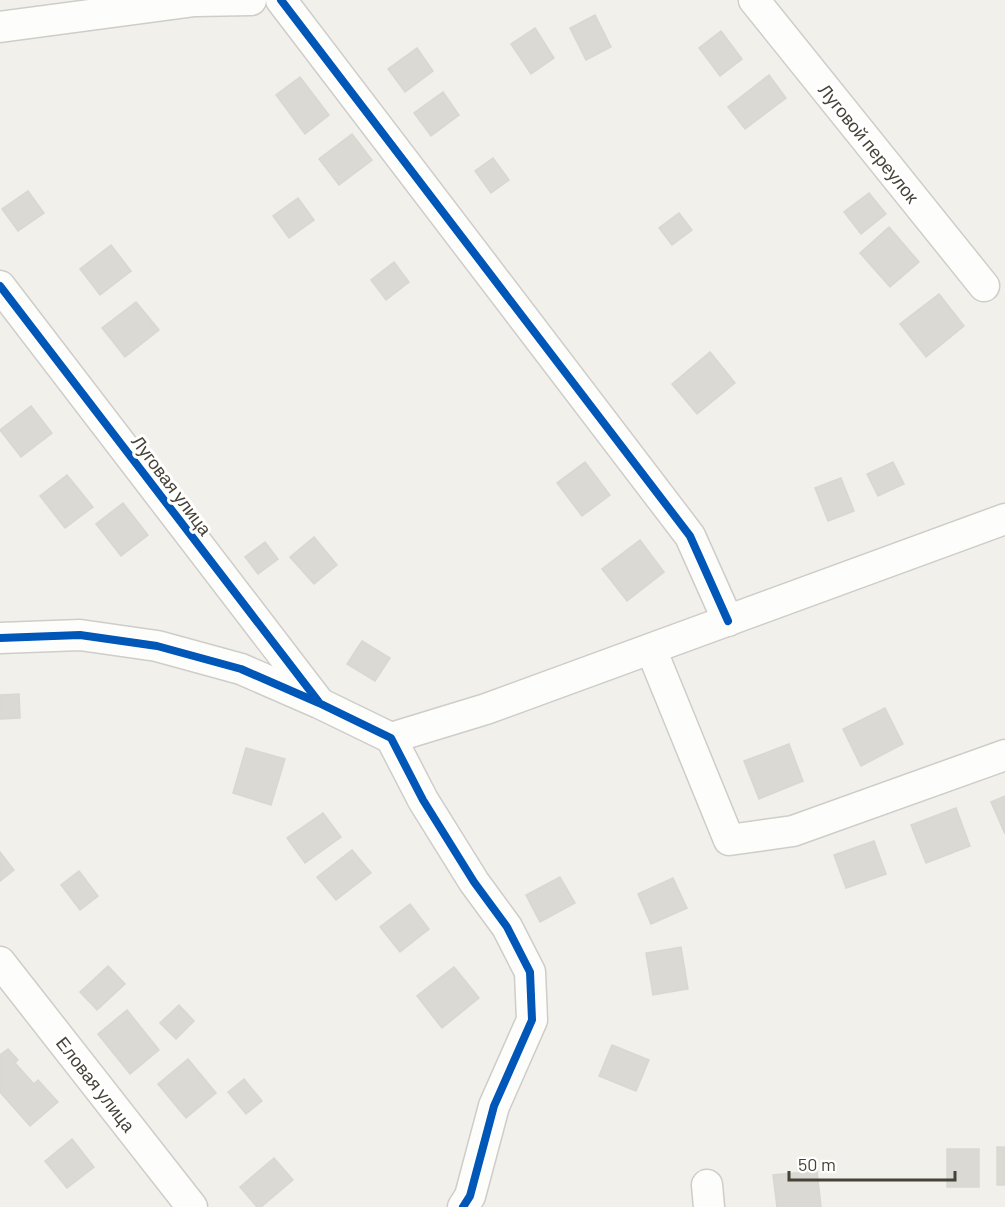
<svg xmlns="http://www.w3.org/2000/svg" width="1005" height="1207" font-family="Barlow,sans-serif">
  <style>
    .building { fill: #dad9d4; stroke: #d9d7d1; stroke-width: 1.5 }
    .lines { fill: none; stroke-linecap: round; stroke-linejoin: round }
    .minor-casing { stroke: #cfcdc9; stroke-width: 33 }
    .minor { stroke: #fdfdfc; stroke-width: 30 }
    .cycleway-casing { stroke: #fff; stroke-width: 11 }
    .cycleway { stroke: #0057b8; stroke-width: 8 }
    .labels { text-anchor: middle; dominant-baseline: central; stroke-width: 6; stroke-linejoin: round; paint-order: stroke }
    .street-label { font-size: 18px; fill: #464238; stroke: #fff }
  </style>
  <rect width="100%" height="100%" fill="#f1f0eb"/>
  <g class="building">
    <path d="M 595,15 L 611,47 L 586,60 L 570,28 Z"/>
    <path d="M 535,28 L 554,58 L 531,74 L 511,44 Z"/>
    <path d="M 721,31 L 742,59 L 720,76 L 699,48 Z"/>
    <path d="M 417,48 L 433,71 L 405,92 L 388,69 Z"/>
    <path d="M 769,75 L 786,98 L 745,129 L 728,107 Z"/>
    <path d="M 300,77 L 329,115 L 305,134 L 276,95 Z"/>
    <path d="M 443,92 L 459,115 L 431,136 L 414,113 Z"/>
    <path d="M 352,134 L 372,160 L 339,185 L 319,159 Z"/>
    <path d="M 493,158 L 509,180 L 491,193 L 475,171 Z"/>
    <path d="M 28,191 L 44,213 L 18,231 L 2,209 Z"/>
    <path d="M 869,193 L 886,214 L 861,234 L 844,212 Z"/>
    <path d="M 298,198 L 314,220 L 289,238 L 273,216 Z"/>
    <path d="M 679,213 L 692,230 L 672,245 L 659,228 Z"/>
    <path d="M 889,227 L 919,262 L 890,287 L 860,253 Z"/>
    <path d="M 111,245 L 131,271 L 100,295 L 80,269 Z"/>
    <path d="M 394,262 L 409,282 L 386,300 L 371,280 Z"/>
    <path d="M 939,294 L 964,326 L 926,357 L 900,324 Z"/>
    <path d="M 136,302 L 159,330 L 125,357 L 102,328 Z"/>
    <path d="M 710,352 L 735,383 L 697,414 L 672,384 Z"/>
    <path d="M 31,406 L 52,433 L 21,457 L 0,430 Z"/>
    <path d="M 585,462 L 610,495 L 582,516 L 557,483 Z"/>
    <path d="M 893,462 L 904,484 L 878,496 L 867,474 Z"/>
    <path d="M 67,475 L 93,507 L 65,528 L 40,496 Z"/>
    <path d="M 841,478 L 854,511 L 828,521 L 815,488 Z"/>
    <path d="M 123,503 L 148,535 L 121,556 L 96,524 Z"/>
    <path d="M 314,537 L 337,565 L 314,584 L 290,557 Z"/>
    <path d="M 640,540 L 664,572 L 627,601 L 602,569 Z"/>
    <path d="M 265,542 L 278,559 L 258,574 L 245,557 Z"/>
    <path d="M 362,641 L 390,658 L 375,681 L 347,664 Z"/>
    <path d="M 19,694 L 20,718 L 0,719 L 0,695 Z"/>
    <path d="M 885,708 L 903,744 L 861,766 L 843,729 Z"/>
    <path d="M 789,744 L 803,781 L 759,799 L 744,761 Z"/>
    <path d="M 246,748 L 285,759 L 271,805 L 233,793 Z"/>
    <path d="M 1005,796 L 1005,834 L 991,802 Z"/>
    <path d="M 956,808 L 970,846 L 926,863 L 911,825 Z"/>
    <path d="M 323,813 L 341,837 L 305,863 L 287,838 Z"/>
    <path d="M 874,841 L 886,874 L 846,888 L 834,855 Z"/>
    <path d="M 352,850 L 371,873 L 336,900 L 317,877 Z"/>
    <path d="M 0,852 L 14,870 L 0,881 Z"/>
    <path d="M 79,871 L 98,896 L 80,910 L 61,885 Z"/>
    <path d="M 560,877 L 575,903 L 540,922 L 526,895 Z"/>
    <path d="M 673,878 L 687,908 L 651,924 L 638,894 Z"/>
    <path d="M 410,904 L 429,929 L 400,952 L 380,927 Z"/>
    <path d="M 681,947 L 688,989 L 653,995 L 646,953 Z"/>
    <path d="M 108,966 L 125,984 L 97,1010 L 80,992 Z"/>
    <path d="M 454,967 L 479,998 L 442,1028 L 417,996 Z"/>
    <path d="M 179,1005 L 194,1021 L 176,1039 L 160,1023 Z"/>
    <path d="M 127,1010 L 159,1050 L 130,1074 L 98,1034 Z"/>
    <path d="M 612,1045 L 649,1060 L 636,1091 L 599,1076 Z"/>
    <path d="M 8,1049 L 18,1060 L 15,1063 L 34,1084 L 38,1080 L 58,1102 L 30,1126 L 0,1092 L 0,1055 Z"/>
    <path d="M 188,1059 L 216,1093 L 186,1118 L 158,1084 Z"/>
    <path d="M 244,1079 L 262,1101 L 246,1114 L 228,1092 Z"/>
    <path d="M 72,1139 L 94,1167 L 67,1188 L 45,1161 Z"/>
    <rect x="997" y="1147" width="8" height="38"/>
    <rect x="947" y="1149" width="32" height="38"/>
    <path d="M 274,1158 L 293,1180 L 261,1207 L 257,1207 L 240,1187 Z"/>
    <path d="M 817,1171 L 821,1207 L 777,1207 L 773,1175 Z"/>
  </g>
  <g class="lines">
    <g class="minor-casing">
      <g id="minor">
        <path d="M 281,0 L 690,536 L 728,621"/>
        <path d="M 754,0 L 984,286"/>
        <path d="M 0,27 L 195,1 L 251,0"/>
        <path d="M 0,286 L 318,701"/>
        <path d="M 0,638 L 80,635 L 157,646 L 241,669 L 319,703 L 391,738 L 423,800 L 474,882 L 507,927 L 530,972 L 532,1020 L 494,1106 L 470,1196 L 463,1207"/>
        <path d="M 651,649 L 729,840 L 793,831 L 1005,755"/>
        <path d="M 391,738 L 486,709 L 1005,519"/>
        <path d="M 0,962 L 192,1207"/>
        <path d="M 707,1185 L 709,1207"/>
      </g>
    </g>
    <use href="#minor" class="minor"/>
    <g class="cycleway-casing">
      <g id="cycleway">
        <path d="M 281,0 L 690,536 L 728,621"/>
        <path d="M 0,286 L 318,701"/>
        <path d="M 0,638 L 80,635 L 157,646 L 241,669 L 319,703 L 391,738 L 423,800 L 474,882 L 507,927 L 530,972 L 532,1020 L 494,1106 L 470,1196 L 463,1207"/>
      </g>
    </g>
    <use href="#cycleway" class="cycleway"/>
  </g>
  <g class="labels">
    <g class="street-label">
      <text transform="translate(869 143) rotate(51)">Луговой переулок</text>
      <text transform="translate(172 485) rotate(53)">Луговая улица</text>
      <text transform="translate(96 1084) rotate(52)">Еловая улица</text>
    </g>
  </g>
  <path d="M789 1171v9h166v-9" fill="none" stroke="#464238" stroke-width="3"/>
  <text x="798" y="1171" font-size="18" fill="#464238" stroke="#ffffff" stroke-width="4.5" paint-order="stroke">50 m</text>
</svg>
